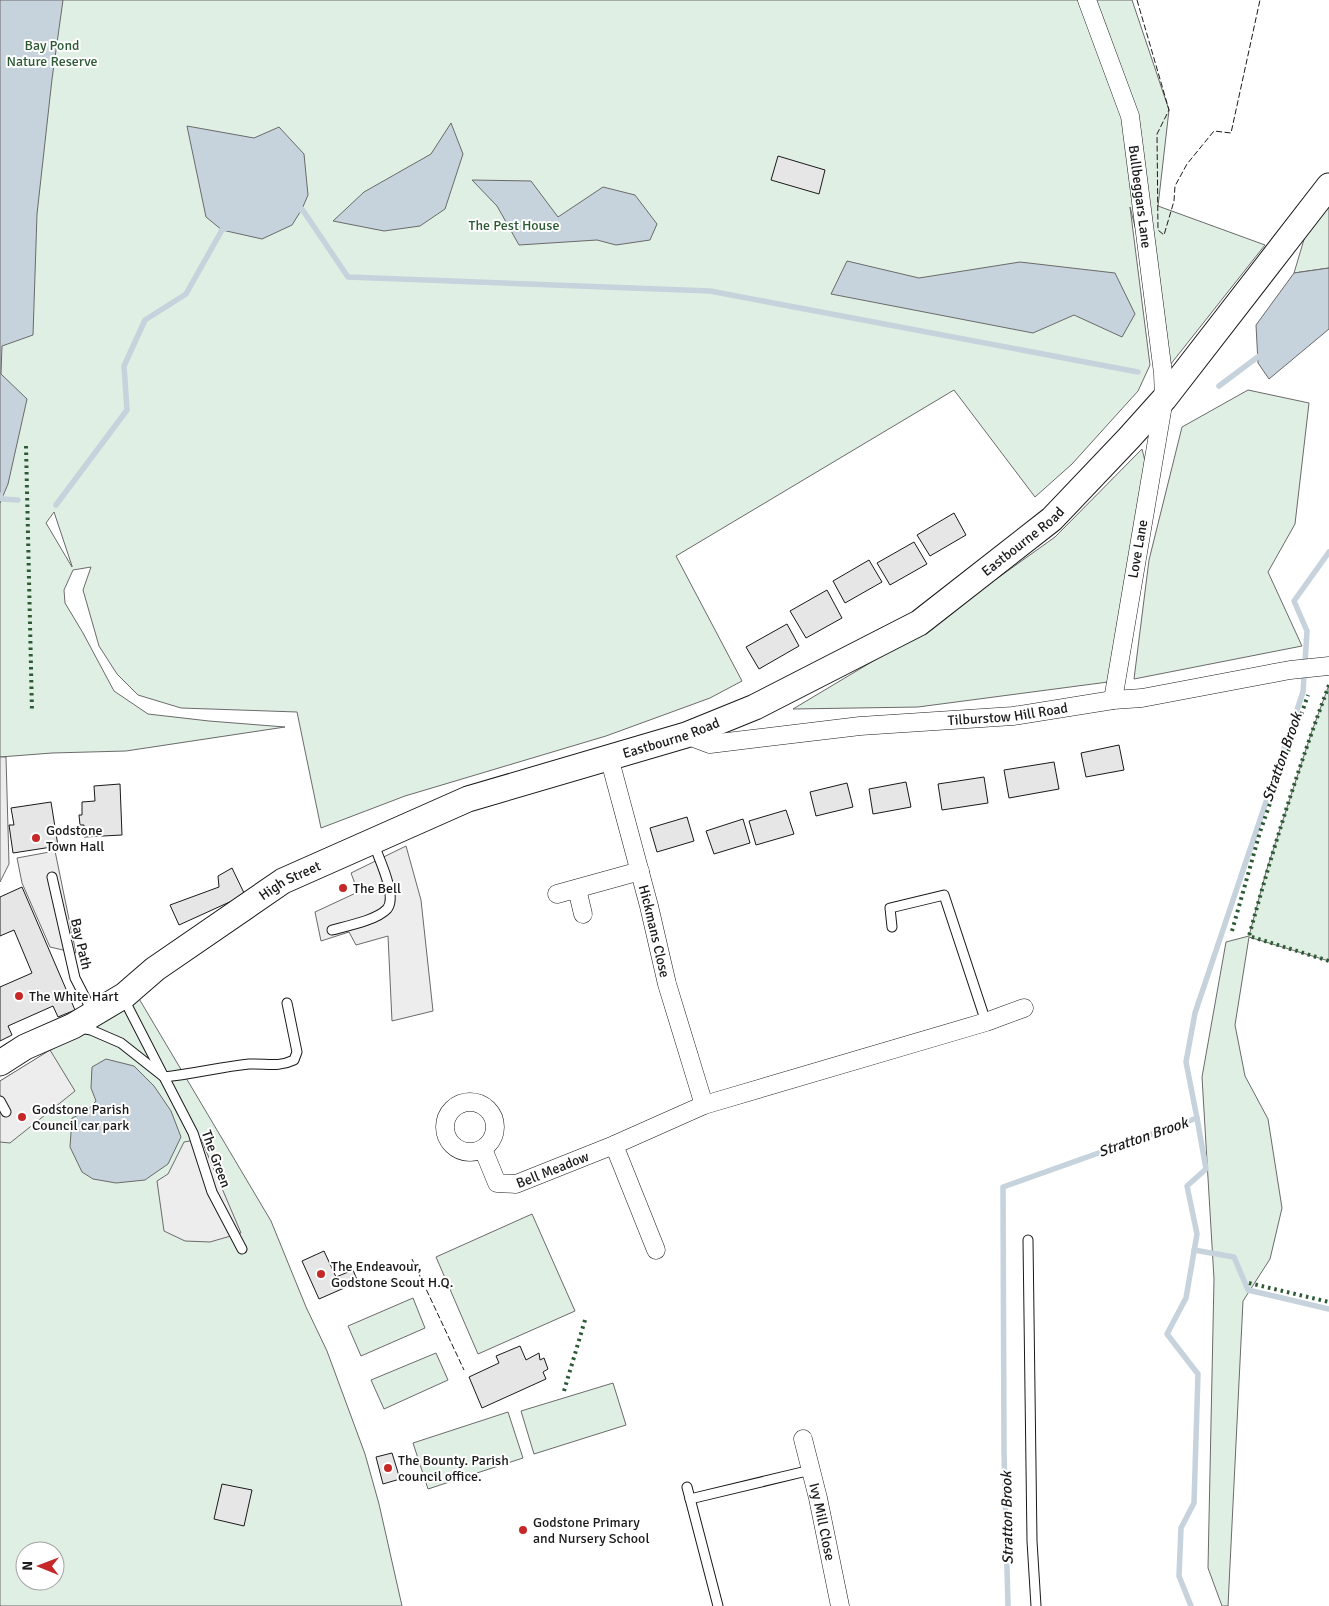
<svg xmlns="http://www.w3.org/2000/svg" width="1329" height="1606" font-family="Signika,sans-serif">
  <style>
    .green { fill: #e0efe3; stroke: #6a6a6a; fill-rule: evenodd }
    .parking { fill: #ededed; stroke: #6a6a6a }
    .water { fill: #c6d2dc; stroke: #6a6a6a }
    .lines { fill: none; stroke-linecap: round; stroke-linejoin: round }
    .stream { stroke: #c6d2dc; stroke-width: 5.5 }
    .building { fill: #e6e6e6; stroke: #1a1a1a }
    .lane-casing { stroke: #1a1a1a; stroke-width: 11 }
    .street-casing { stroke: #1a1a1a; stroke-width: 19 }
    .secondary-casing { stroke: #1a1a1a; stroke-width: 27 }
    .lane { stroke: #fff; stroke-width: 9 }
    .street { stroke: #fff; stroke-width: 18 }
    .secondary { stroke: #fff; stroke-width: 25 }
    .hedge { stroke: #2b5a34; stroke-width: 4; stroke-dasharray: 2.5 4; stroke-linecap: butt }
    .fence { stroke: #1a1a1a; stroke-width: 1; stroke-dasharray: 6 2.5; stroke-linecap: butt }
    .poi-dot { fill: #c62828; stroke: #fff; stroke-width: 2 }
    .labels { text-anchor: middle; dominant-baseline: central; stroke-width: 4; stroke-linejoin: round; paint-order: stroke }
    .park-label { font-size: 14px; fill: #2b5a34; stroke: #fff }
    .street-label { font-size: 14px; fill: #1a1a1a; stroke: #fff }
    .poi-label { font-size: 14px; fill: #1a1a1a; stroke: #fff; text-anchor: start }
    .water-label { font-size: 15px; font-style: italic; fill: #1a1a1a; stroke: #fff }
  </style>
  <rect width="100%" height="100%" fill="#fff"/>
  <g class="green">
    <path d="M 0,0 L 1132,0 L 1169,110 L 1158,206 L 1265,245 L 1170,365 L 1130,207 L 1150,365 L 1138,391 L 1072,464 L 1035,497 L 954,390 L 676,556 L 742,681 L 710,698 L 606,736 L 405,796 L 321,828 L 297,712 L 181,708 L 138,695 L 117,674 L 99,646 L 83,590 L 91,567 L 73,570 L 64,590 L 65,603 L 83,633 L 114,691 L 148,714 L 209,721 L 285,727 L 126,751 L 52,753 L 0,757 ZM 54,512 L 72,566 L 72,567 L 46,523 Z"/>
    <path d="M 1329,186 L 1329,268 L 1294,273 L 1314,206 Z"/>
    <path d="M 1248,390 L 1309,403 L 1295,524 L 1268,572 L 1302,646 L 1134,679 L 1149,560 L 1182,427 Z"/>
    <path d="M 1142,449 L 1146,465 L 1108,682 L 918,707 L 793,709 L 925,630 L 1055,537 Z"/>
    <path d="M 1329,685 L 1329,961 L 1249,937 L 1235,1025 L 1245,1076 L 1268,1119 L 1282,1208 L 1270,1259 L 1243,1301 L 1228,1606 L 1222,1606 L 1208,1568 L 1214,1279 L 1202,1077 L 1226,942 L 1249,936 L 1266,872 L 1312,731 Z"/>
    <path d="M 138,997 L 271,1221 L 306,1307 L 327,1351 L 365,1454 L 379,1504 L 402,1606 L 0,1606 L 0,1081 ZM 25,1551 L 55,1551 L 55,1581 L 25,1581 Z"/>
    <path d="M 532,1214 L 575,1311 L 478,1354 L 436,1257 Z"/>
    <path d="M 413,1298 L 425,1328 L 361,1356 L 348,1326 Z"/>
    <path d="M 436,1353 L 448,1380 L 384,1409 L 371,1380 Z"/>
    <path d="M 613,1383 L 626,1425 L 534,1454 L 521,1411 Z"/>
    <path d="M 508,1412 L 523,1458 L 428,1489 L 413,1443 Z"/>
  </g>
  <g class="parking">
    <path d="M 0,757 L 6,757 L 9,864 L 0,882 Z"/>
    <path d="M 406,846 L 421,900 L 433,1011 L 392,1021 L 388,936 L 356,945 L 349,932 L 321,941 L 315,912 L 358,892 L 351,873 Z"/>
    <path d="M 55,851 L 76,953 L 50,947 L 22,883 L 17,858 Z"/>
    <path d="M 50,1050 L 75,1091 L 10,1143 L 0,1142 L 0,1081 Z"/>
    <path d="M 201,1139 L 241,1233 L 210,1242 L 185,1241 L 164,1231 L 157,1181 L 168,1174 L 184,1142 Z"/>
  </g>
  <g class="water">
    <path d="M 0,0 L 63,0 L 52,79 L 37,214 L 33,335 L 2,346 L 1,374 L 27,399 L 8,484 L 0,503 Z"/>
    <path d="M 451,123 L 463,154 L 445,209 L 420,226 L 384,231 L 333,221 L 364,192 L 431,154 Z"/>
    <path d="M 187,126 L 254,138 L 279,127 L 304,154 L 308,195 L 302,209 L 292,225 L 262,239 L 222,230 L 206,217 Z"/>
    <path d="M 472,180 L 531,181 L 558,217 L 603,187 L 635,195 L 657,224 L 650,240 L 616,245 L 597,240 L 519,245 L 497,206 Z"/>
    <path d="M 847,261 L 919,278 L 1020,262 L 1115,273 L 1135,314 L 1122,337 L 1074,315 L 1033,333 L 831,294 Z"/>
    <path d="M 1329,268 L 1329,329 L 1269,379 L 1258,363 L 1256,325 L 1294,273 Z"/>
    <path d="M 106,1059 L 134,1066 L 154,1086 L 171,1111 L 181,1137 L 168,1164 L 145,1180 L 116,1183 L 93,1179 L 82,1172 L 70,1147 L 72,1118 L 87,1111 L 96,1101 L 91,1088 L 92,1067 Z"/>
  </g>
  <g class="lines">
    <g class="stream">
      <path d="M 296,211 L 302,209 L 348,277 L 710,291 L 1138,372"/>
      <path d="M 1219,386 L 1263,353"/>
      <path d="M 0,495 L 2,499 L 18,500"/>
      <path d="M 56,505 L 127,410 L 124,366 L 145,320 L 186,294 L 222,230 L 227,228"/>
      <path d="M 1194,1250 L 1234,1257 L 1248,1290 L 1329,1309"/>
      <path d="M 1008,1606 L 1004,1452 L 1003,1187 L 1197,1118 L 1186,1062 L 1195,1013 L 1303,692 L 1307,631 L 1294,601 L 1329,552"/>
      <path d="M 1191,1606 L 1179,1576 L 1181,1528 L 1194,1503 L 1198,1374 L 1167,1334 L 1186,1298 L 1197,1234 L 1187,1186 L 1206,1169 L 1197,1118"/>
    </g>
  </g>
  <g class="building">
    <path d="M 778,156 L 825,170 L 819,194 L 771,180 Z"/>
    <path d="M 954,513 L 966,535 L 930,556 L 917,535 Z"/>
    <path d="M 914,542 L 927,564 L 890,585 L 877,563 Z"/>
    <path d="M 869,560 L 882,582 L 845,603 L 833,581 Z"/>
    <path d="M 827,590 L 842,618 L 806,638 L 790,611 Z"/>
    <path d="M 787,624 L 799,646 L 759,669 L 746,647 Z"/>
    <path d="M 1119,745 L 1124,770 L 1086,777 L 1081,753 Z"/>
    <path d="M 1054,762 L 1059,789 L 1009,798 L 1004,770 Z"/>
    <path d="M 984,777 L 988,803 L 942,810 L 938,784 Z"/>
    <path d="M 906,782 L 911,807 L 873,814 L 869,789 Z"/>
    <path d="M 847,783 L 853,807 L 816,816 L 810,792 Z"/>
    <path d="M 120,784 L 122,835 L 84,837 L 84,825 L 80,825 L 79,815 L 82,815 L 82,802 L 95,801 L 94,786 Z"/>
    <path d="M 51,802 L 58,846 L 13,853 L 9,825 L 14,825 L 11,808 Z"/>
    <path d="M 786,810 L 794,834 L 756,845 L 749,821 Z"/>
    <path d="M 687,817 L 694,841 L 657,852 L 650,828 Z"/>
    <path d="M 743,819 L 750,843 L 714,854 L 706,831 Z"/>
    <path d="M 232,868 L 245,895 L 179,925 L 170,905 L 219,887 L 218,876 Z"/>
    <path d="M 22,887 L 75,1010 L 58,1017 L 53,1006 L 8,1026 L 12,1035 L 0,1041 L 0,987 L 32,973 L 14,930 L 0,936 L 0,897 Z"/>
    <path d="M 324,1251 L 336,1277 L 353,1270 L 358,1282 L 319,1299 L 302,1261 Z"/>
    <path d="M 520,1346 L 526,1360 L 539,1353 L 540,1360 L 544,1358 L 548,1369 L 543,1372 L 546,1379 L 482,1408 L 469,1377 L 499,1363 L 496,1356 Z"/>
    <path d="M 392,1453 L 400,1479 L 383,1484 L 376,1457 Z"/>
    <path d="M 222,1484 L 252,1490 L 244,1526 L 214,1519 Z"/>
  </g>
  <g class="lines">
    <g class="lane-casing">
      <g id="lane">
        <path d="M 52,877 L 75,978 L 93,1013"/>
        <path d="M 892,927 L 890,908 L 944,895 L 986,1022"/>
        <path d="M 332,930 C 347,926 377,920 387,909 C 398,896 378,857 373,842"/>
        <path d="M 126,998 L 128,1007 L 164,1077 C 193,1074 220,1067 249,1064 C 266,1063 277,1068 294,1060 L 297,1052 L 287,1003"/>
        <path d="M 80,1028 L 91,1030 L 121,1043 L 164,1077 L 193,1133 L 212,1192 L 242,1249"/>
        <path d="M 0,1101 L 6,1112"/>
        <path d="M 1028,1240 L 1032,1541 L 1036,1606"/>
        <path d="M 687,1487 L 718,1606"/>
        <path d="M 690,1499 L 811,1470"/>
      </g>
    </g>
    <g class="street-casing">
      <g id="street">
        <path id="s1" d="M 1087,0 L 1130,116 L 1163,373 L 1164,399 L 1113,700"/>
        <path id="s2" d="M 686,735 L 710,744 L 860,726 L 1013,716 L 1113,700 L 1142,698 L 1290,670 L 1329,666"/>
        <path id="s3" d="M 609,757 L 649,906 L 667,984 L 704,1105"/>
        <path d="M 577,889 L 583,914"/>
        <path d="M 557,894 L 640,871"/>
        <circle cx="470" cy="1127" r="25"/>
        <path d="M 614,1145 L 656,1250"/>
        <path id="s4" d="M 483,1149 L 497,1183 L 516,1184 L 614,1145 L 704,1105 L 986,1022 L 1024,1008"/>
        <path id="s5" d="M 803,1439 L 818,1498 L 840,1606"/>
      </g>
    </g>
    <g class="secondary-casing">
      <g id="secondary">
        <path id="s6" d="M 0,1063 L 25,1047 L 73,1026 L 125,995 L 155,969 L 283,881 L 468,799 L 686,735 L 755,707 L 919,623 L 1052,519 L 1129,438 L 1164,399 L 1329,186"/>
      </g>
    </g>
    <use href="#lane" class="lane"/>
    <use href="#street" class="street"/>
    <use href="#secondary" class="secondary"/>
    <g class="hedge">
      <path d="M 26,446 L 32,712"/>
      <path d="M 1329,685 C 1298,768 1272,852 1249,936 L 1329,961"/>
      <path d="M 1232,931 L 1260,832 L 1308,695"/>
      <path d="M 1249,1283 L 1329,1302"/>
      <path d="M 564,1391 L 585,1320"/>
    </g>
    <g class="fence">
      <path d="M 1137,0 L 1169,110 L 1157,134 L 1158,230 L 1164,235 L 1174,201 L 1175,186 L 1187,164 L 1214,131 L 1231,133 L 1260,0"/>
      <path d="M 412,1259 L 464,1370"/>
    </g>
  </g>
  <g class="poi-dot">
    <circle cx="36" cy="838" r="5"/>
    <circle cx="343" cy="888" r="5"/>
    <circle cx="19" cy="996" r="5"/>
    <circle cx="22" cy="1117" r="5"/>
    <circle cx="321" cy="1274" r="5"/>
    <circle cx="388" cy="1468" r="5"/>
    <circle cx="523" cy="1530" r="5"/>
  </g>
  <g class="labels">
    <g class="park-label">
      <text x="52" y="45">Bay Pond<tspan x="52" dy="16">Nature Reserve</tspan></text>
      <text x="514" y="225">The Pest House</text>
    </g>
    <g class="street-label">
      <text stroke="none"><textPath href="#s1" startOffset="205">Bullbeggars Lane</textPath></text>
      <text stroke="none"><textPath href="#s6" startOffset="1158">Eastbourne Road</textPath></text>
      <text transform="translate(1138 549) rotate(-80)">Love Lane</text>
      <text stroke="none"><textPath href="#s2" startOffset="325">Tilburstow Hill Road</textPath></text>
      <text stroke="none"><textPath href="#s6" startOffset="752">Eastbourne Road</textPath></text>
      <text stroke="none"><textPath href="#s6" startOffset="344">High Street</textPath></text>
      <text stroke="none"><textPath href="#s3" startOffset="180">Hickmans Close</textPath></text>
      <text transform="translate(81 944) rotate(77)">Bay Path</text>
      <text transform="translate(216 1159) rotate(70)">The Green</text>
      <text stroke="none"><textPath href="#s4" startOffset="95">Bell Meadow</textPath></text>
      <text stroke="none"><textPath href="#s5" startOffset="85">Ivy Mill Close</textPath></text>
    </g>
    <g class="poi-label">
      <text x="46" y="830">Godstone<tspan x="46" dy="16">Town Hall</tspan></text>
      <text x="353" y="888">The Bell</text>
      <text x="29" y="996">The White Hart</text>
      <text x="32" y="1109">Godstone Parish<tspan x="32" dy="16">Council car park</tspan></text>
      <text x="331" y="1266">The Endeavour,<tspan x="331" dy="16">Godstone Scout H.Q.</tspan></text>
      <text x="398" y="1460">The Bounty. Parish<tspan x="398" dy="16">council office.</tspan></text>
      <text x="533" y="1522">Godstone Primary<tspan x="533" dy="16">and Nursery School</tspan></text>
    </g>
    <g class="water-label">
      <text transform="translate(1282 757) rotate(-71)">Stratton Brook</text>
      <text transform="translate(1143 1137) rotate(-19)">Stratton Brook</text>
      <text transform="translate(1007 1518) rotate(-91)">Stratton Brook</text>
    </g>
  </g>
  <g transform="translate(40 1566) rotate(271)"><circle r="24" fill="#ffffff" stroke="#a3a3a3"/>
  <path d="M0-4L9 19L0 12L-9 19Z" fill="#c62828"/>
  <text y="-8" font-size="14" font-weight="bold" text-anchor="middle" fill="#1a1a1a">N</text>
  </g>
</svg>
